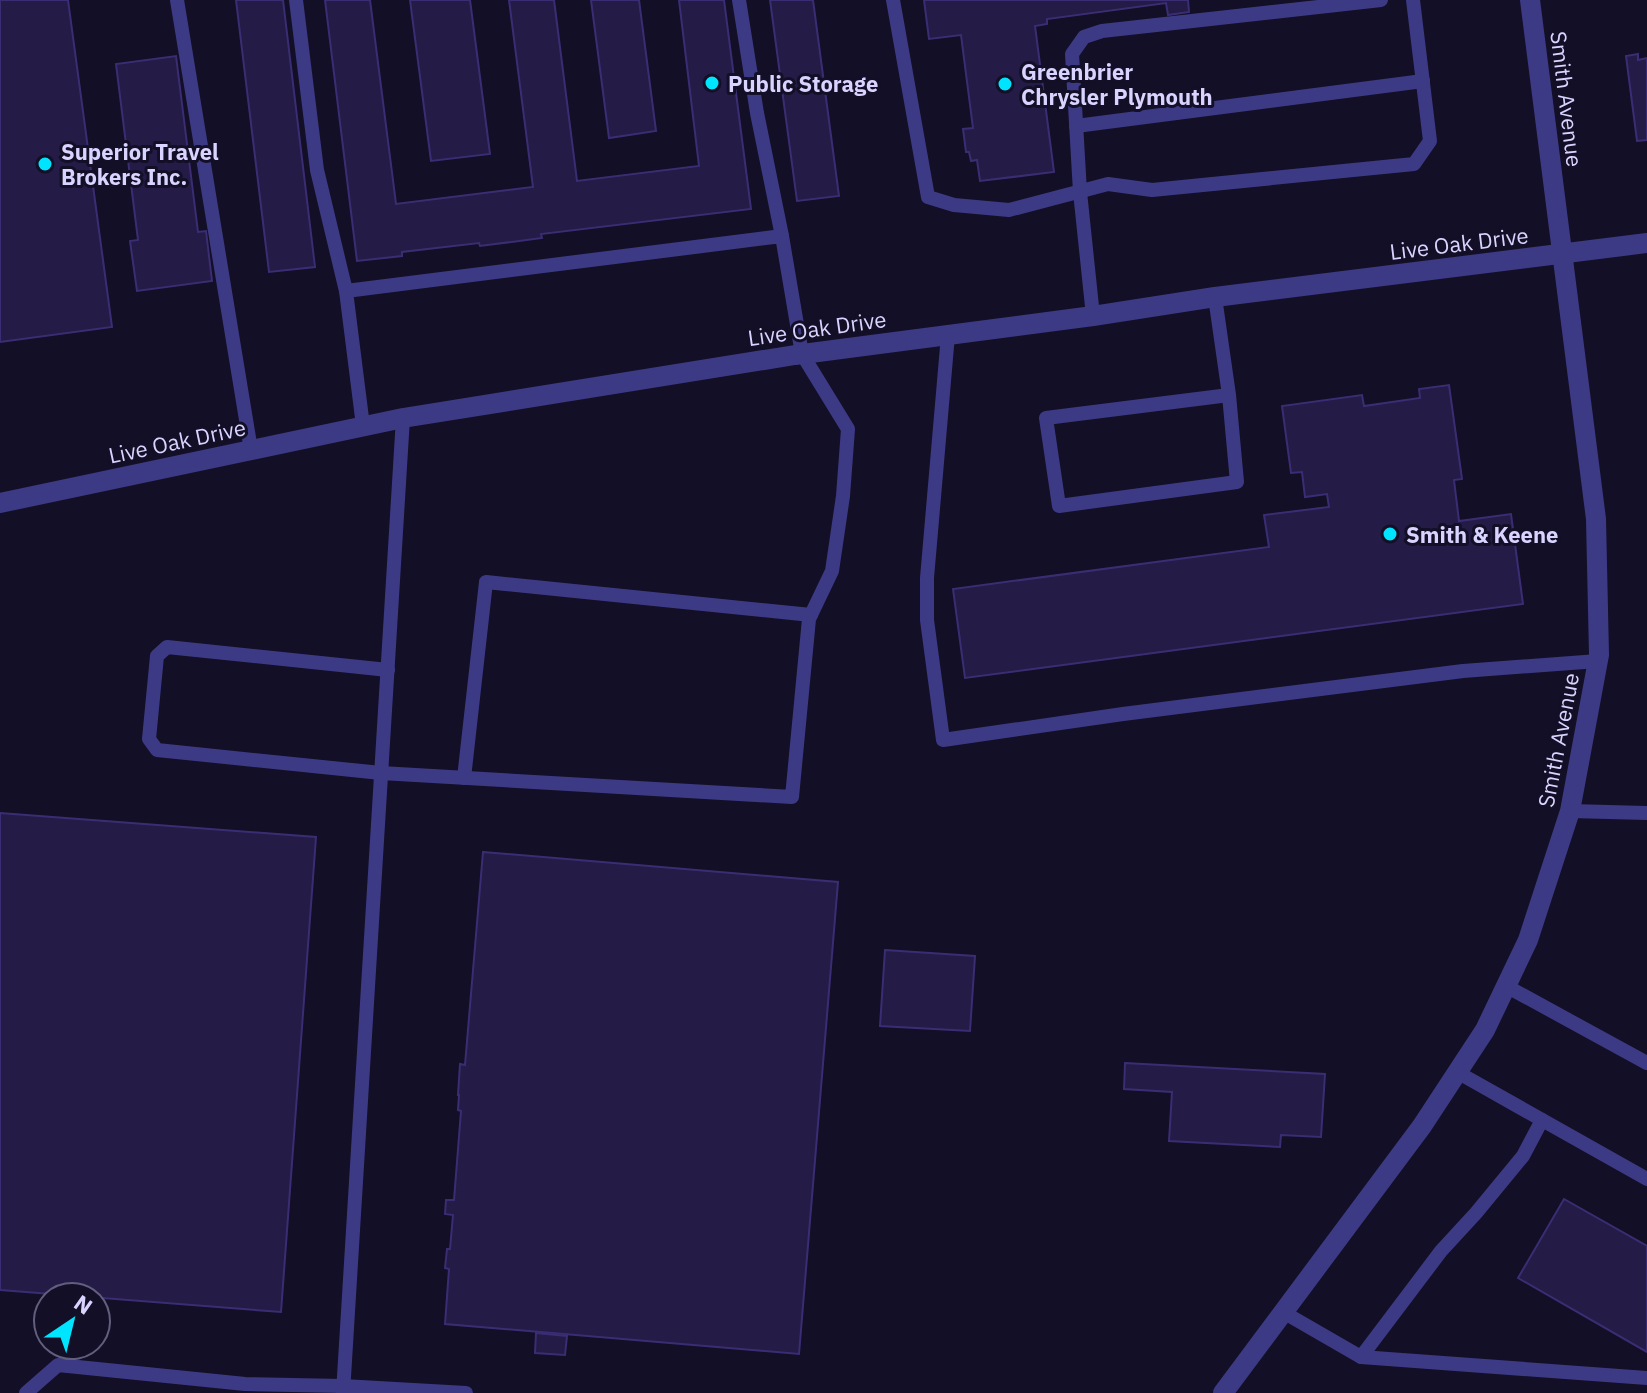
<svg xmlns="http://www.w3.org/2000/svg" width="1647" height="1393" font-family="'IBM Plex Sans',sans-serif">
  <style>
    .building { fill: #241b47; stroke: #3b2d73; stroke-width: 2 }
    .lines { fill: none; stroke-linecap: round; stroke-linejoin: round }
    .service { stroke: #3d3a85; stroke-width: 14 }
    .minor { stroke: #3d3a85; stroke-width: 20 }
    .poi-dot { fill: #00e5ff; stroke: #130f26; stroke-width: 3 }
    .labels { text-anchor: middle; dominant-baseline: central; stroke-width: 6; stroke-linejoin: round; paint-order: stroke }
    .poi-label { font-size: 22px; font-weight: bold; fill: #d9d4ff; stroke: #130f26; text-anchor: start }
    .street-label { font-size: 22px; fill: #d9d4ff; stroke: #130f26 }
  </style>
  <rect width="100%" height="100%" fill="#130f26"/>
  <g class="building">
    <path d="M 0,0 L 68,0 L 112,327 L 0,342 Z"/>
    <path d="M 236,0 L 283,0 L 315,267 L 269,272 Z"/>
    <path d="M 325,0 L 370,0 L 396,204 L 533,187 L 509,0 L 554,0 L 577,181 L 699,166 L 679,0 L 724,0 L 751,209 L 541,234 L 542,238 L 480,246 L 479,243 L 402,252 L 402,256 L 357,261 Z"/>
    <path d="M 410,0 L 470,0 L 490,154 L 431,161 Z"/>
    <path d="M 591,0 L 639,0 L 656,131 L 609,138 Z"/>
    <path d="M 770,0 L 813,0 L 839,196 L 797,201 Z"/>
    <path d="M 924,0 L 1188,0 L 1189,12 L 1168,15 L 1166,3 L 1047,19 L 1047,24 L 1035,26 L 1054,172 L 980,181 L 977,160 L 971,161 L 969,152 L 966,152 L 963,129 L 973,128 L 961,35 L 929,39 Z"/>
    <path d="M 1638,54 L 1638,60 L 1647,58 L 1647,140 L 1637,141 L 1626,56 Z"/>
    <path d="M 176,56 L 198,232 L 206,231 L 212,281 L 137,291 L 130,241 L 138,240 L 116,64 Z"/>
    <path d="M 1449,385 L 1462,479 L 1454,480 L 1459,521 L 1511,514 L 1523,604 L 965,678 L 953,589 L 1269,547 L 1264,515 L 1329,507 L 1327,494 L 1305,497 L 1302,472 L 1291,473 L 1282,406 L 1362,395 L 1364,406 L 1420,398 L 1419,389 Z"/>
    <path d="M 0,813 L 316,837 L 281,1312 L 0,1290 Z"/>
    <path d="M 483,852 L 838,882 L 799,1354 L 445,1324 L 449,1269 L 445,1268 L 447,1249 L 450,1249 L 453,1215 L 445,1214 L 446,1200 L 454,1200 L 461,1111 L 458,1110 L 459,1095 L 458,1095 L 460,1064 L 465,1065 Z"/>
    <path d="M 885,950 L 975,956 L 970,1031 L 880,1026 Z"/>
    <path d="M 1125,1063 L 1325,1074 L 1321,1137 L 1281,1135 L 1280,1147 L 1169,1141 L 1172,1092 L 1124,1089 Z"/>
    <path d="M 1564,1199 L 1647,1246 L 1647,1352 L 1518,1278 Z"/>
    <path d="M 536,1333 L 567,1336 L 565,1355 L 535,1353 Z"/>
  </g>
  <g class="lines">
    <g class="service">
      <path d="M 177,0 L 251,450"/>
      <path d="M 296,0 L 317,170 L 346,291"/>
      <path d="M 739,0 L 757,113 L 782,236"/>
      <path d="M 893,0 L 928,197 L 954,205 L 1009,210 L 1108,184 L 1152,190 L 1414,164 L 1430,141 L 1413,0"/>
      <path d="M 1076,126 L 1423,81"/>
      <path d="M 1215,297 L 1229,395 L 1237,482 L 1059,506 L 1046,418 L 1229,395"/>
      <path d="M 1093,316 L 1080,192 L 1072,54 L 1084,37 L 1102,31 L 1381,0"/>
      <path d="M 948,335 L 927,578 L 927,620 L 943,740 L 1123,714 L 1463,671 L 1598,661"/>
      <path d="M 363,426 L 346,291 L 782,236 L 802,354 L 848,429 L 843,496 L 832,571 L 809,619 L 792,797 L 381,773 L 157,750 L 149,739 L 157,656 L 167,647 L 388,670"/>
      <path d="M 464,778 L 486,582 L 811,615"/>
      <path d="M 1570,811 L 1647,813"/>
      <path d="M 1506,986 L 1647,1063"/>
      <path d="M 1457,1072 L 1647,1179"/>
      <path d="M 1283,1312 L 1361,1357 L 1647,1378"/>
      <path d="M 1361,1357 L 1441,1251 L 1476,1213 L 1523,1156 L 1542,1120"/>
      <path d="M 26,1393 L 58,1365 L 245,1384 L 343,1386 L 466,1393"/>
      <path d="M 343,1393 L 403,418"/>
    </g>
    <g class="minor">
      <path d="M 0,503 L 403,418 L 795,355 L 1093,316 L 1215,297 L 1647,243"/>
      <path d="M 1223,1393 L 1422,1126 L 1485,1030 L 1528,940 L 1570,811 L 1599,655 L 1596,519 L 1530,0"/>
    </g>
  </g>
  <g class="poi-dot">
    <circle cx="712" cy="83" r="8"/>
    <circle cx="1005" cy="84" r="8"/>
    <circle cx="45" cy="164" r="8"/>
    <circle cx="1390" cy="534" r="8"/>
  </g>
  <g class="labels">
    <g class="poi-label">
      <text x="1021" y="71">Greenbrier<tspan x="1021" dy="25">Chrysler Plymouth</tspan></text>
      <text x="728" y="83">Public Storage</text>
      <text x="61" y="151">Superior Travel<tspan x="61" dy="25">Brokers Inc.</tspan></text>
      <text x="1406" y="534">Smith &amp; Keene</text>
    </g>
    <g class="street-label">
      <text transform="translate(1567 99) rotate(83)">Smith Avenue</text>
      <text transform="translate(1459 243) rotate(-7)">Live Oak Drive</text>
      <text transform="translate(817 328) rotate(-8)">Live Oak Drive</text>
      <text transform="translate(177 441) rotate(-12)">Live Oak Drive</text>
      <text transform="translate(1558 740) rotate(-79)">Smith Avenue</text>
    </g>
  </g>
  <g transform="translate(72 1321) rotate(35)"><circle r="38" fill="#130f26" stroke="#625e7d" stroke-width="2"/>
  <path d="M0-6L14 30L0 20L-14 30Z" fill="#00e5ff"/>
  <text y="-12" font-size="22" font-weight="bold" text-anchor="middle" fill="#d9d4ff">N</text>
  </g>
</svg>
